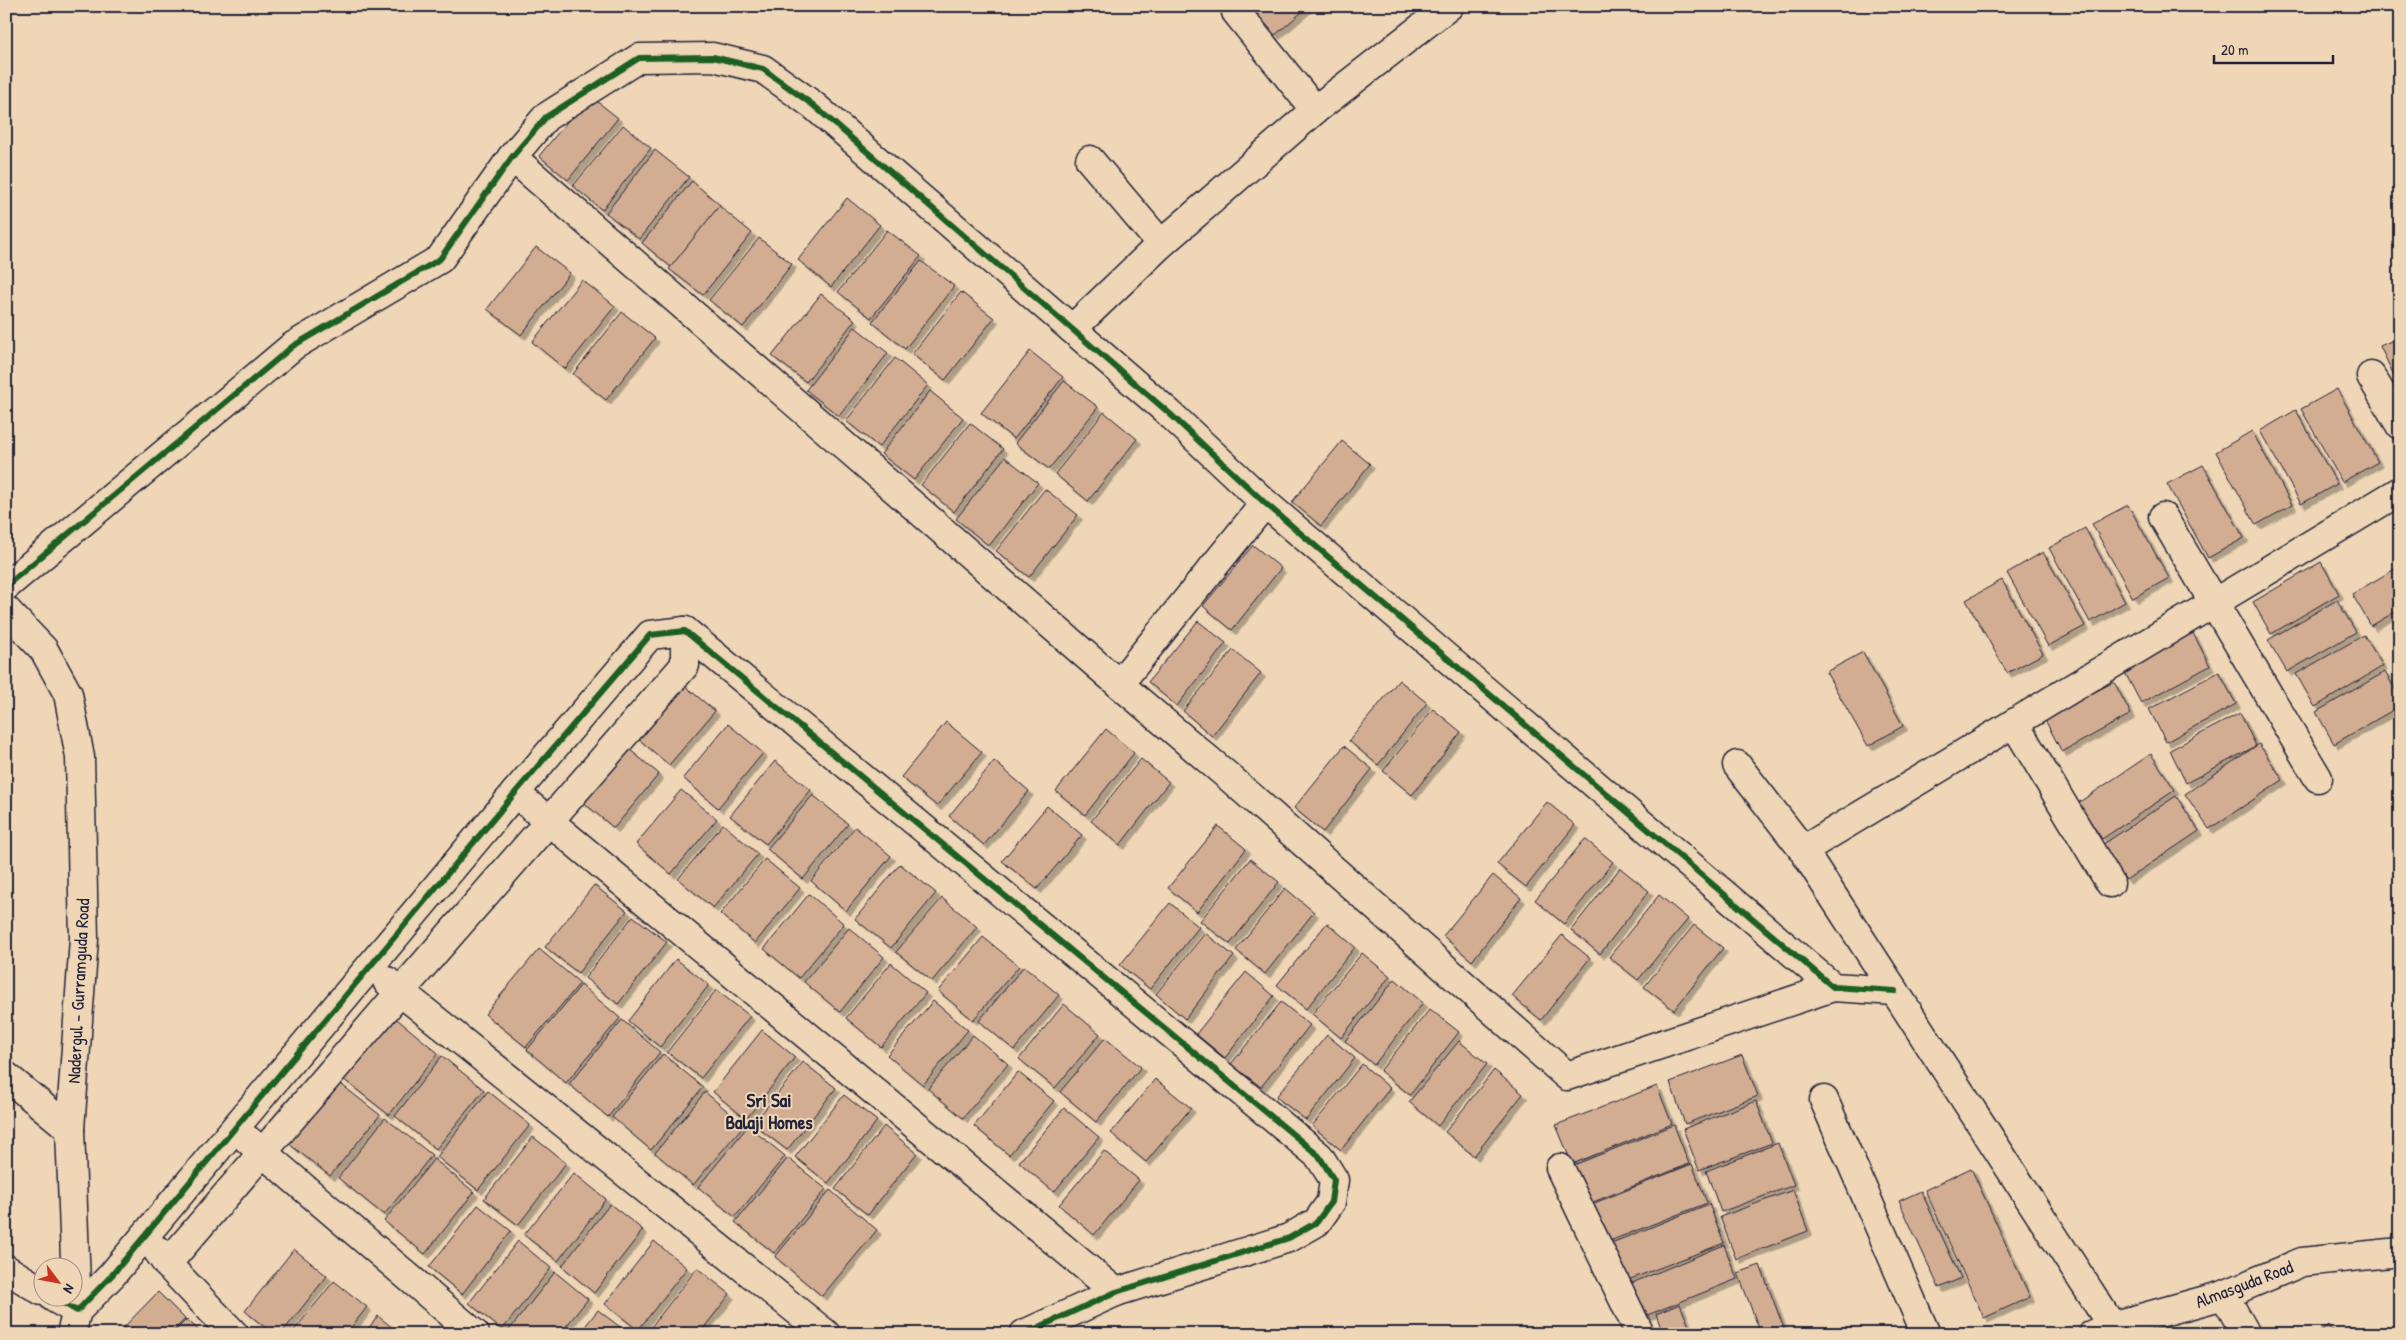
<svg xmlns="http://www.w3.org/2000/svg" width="2406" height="1340" font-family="'Patrick Hand',sans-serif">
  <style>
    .building { fill: #d2ad92; stroke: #22223b; filter: url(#shadow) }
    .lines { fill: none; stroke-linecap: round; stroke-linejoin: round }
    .minor-casing { stroke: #22223b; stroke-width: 31 }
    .tertiary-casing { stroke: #22223b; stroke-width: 31 }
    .secondary-casing { stroke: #22223b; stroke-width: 31 }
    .minor { stroke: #eed6b6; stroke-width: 28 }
    .tertiary { stroke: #eed6b6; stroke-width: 28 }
    .secondary { stroke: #eed6b6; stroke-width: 28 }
    .cycleway-casing { stroke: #eed6b6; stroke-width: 9 }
    .cycleway { stroke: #1b5e20; stroke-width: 6 }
    .labels { text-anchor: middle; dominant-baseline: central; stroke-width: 4; stroke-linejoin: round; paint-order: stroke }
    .street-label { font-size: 18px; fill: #22223b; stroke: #eed6b6 }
    .neighbourhood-label { font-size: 19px; font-weight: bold; fill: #22223b; stroke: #eed6b6 }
  </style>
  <defs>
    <filter id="shadow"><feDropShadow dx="4.5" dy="4.5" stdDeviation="0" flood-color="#0004"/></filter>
  </defs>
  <rect width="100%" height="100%" fill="#eed6b6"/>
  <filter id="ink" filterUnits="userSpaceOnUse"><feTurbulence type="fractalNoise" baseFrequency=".02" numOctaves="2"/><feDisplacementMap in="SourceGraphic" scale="10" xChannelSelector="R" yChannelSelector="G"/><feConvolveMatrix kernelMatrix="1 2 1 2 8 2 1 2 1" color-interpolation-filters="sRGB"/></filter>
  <g filter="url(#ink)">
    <g class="building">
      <path d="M 1251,6 L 1309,6 L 1275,35 Z"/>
      <path d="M 589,95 L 618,118 L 568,180 L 539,156 Z"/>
      <path d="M 623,125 L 651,148 L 602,210 L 573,186 Z"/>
      <path d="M 655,150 L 689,177 L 639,239 L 606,213 Z"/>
      <path d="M 692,181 L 720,205 L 671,267 L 642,243 Z"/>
      <path d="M 847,198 L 880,225 L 831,287 L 798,260 Z"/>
      <path d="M 719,206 L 752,233 L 703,295 L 669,269 Z"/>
      <path d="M 887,230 L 921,256 L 871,318 L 838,292 Z"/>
      <path d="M 759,238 L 792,264 L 743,327 L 709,300 Z"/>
      <path d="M 536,247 L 570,273 L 521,335 L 487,309 Z"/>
      <path d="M 921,261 L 954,286 L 905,349 L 872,322 Z"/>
      <path d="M 582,280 L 615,306 L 565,369 L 532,342 Z"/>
      <path d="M 961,292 L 994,318 L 945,380 L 912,354 Z"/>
      <path d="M 821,294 L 855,320 L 806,382 L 772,356 Z"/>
      <path d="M 622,312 L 655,338 L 606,400 L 573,374 Z"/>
      <path d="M 855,327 L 888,353 L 839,416 L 806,390 Z"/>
      <path d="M 2400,337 L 2400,378 L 2396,380 L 2380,346 Z"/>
      <path d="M 1030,351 L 1063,377 L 1014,439 L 981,413 Z"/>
      <path d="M 895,358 L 928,385 L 879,447 L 846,421 Z"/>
      <path d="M 1064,381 L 1098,407 L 1049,469 L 1015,443 Z"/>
      <path d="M 2337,389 L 2378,462 L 2342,482 L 2301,409 Z"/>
      <path d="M 930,391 L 963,418 L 914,480 L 881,454 Z"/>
      <path d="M 2296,410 L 2337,484 L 2301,504 L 2260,431 Z"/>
      <path d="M 1104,412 L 1137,439 L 1088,501 L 1055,474 Z"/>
      <path d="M 970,423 L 1003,449 L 954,512 L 921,485 Z"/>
      <path d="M 2252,431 L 2292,505 L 2256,525 L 2216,452 Z"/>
      <path d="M 1342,441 L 1370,464 L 1321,526 L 1292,502 Z"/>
      <path d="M 1005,457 L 1038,483 L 989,546 L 956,519 Z"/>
      <path d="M 2203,465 L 2244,538 L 2208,558 L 2167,484 Z"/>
      <path d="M 1045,489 L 1078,515 L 1029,577 L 996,551 Z"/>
      <path d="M 2128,505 L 2169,578 L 2133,598 L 2092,524 Z"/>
      <path d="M 2085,528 L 2125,602 L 2090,622 L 2049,548 Z"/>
      <path d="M 1253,545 L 1281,568 L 1232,630 L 1203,606 Z"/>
      <path d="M 2043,552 L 2085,626 L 2048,646 L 2007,573 Z"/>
      <path d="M 2321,562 L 2339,594 L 2271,634 L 2253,602 Z"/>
      <path d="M 2400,566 L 2400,609 L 2371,626 L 2352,594 Z"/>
      <path d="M 2002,580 L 2043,654 L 2007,673 L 1966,600 Z"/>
      <path d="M 2337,600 L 2356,632 L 2287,672 L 2268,640 Z"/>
      <path d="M 1198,621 L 1226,643 L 1177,706 L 1148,682 Z"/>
      <path d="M 2193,633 L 2210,666 L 2141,703 L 2123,669 Z"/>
      <path d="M 2364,635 L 2383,666 L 2315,707 L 2296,674 Z"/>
      <path d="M 1233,650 L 1261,673 L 1212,736 L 1183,711 Z"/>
      <path d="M 1863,652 L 1903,726 L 1868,746 L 1826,672 Z"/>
      <path d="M 2219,672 L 2236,704 L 2166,742 L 2149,709 Z"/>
      <path d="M 2385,672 L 2400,698 L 2400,706 L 2334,744 L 2316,712 Z"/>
      <path d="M 1399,680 L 1427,703 L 1378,765 L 1349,741 Z"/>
      <path d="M 679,681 L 715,711 L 669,765 L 634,735 Z"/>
      <path d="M 2114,682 L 2131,714 L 2062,752 L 2044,718 Z"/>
      <path d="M 1433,709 L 1461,732 L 1412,795 L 1383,771 Z"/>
      <path d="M 2240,713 L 2256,746 L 2186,783 L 2170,750 Z"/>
      <path d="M 946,722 L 982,752 L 937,806 L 901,777 Z"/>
      <path d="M 728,724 L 763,753 L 718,808 L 683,778 Z"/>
      <path d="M 1106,729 L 1134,753 L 1085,815 L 1056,791 Z"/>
      <path d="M 623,744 L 659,774 L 614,828 L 579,799 Z"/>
      <path d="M 2259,744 L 2283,780 L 2209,829 L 2185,794 Z"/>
      <path d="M 1344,746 L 1372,769 L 1323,832 L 1294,808 Z"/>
      <path d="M 2151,754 L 2175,790 L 2102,839 L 2078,803 Z"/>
      <path d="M 1141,759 L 1169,782 L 1120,845 L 1091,821 Z"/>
      <path d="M 775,761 L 811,790 L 766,844 L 730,816 Z"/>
      <path d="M 994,761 L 1029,791 L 984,845 L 949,816 Z"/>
      <path d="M 681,790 L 717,819 L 671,874 L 636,844 Z"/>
      <path d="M 813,795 L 848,824 L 803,879 L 767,849 Z"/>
      <path d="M 2176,796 L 2199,831 L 2126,880 L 2102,845 Z"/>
      <path d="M 1547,802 L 1575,825 L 1526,887 L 1497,864 Z"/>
      <path d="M 1047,806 L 1082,835 L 1037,889 L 1002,861 Z"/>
      <path d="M 723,824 L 758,854 L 713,908 L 678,879 Z"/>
      <path d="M 1218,826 L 1246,849 L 1197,912 L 1168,888 Z"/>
      <path d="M 855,827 L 891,856 L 846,911 L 811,881 Z"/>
      <path d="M 1585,839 L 1613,862 L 1564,924 L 1535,900 Z"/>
      <path d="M 765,859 L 800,888 L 755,943 L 720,914 Z"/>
      <path d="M 1250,859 L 1279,882 L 1230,944 L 1200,921 Z"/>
      <path d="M 900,864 L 936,893 L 891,948 L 855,919 Z"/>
      <path d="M 1620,868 L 1649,891 L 1600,954 L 1571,930 Z"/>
      <path d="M 1493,875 L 1521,898 L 1472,961 L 1443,936 Z"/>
      <path d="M 594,885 L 627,911 L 578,973 L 545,947 Z"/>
      <path d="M 1285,888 L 1314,912 L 1265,974 L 1236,950 Z"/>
      <path d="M 809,894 L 844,924 L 799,978 L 764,949 Z"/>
      <path d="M 1659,895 L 1688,919 L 1638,980 L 1609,957 Z"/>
      <path d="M 942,898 L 977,927 L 932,981 L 896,952 Z"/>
      <path d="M 1170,903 L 1199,927 L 1150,989 L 1120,965 Z"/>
      <path d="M 633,916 L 667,942 L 618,1004 L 585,978 Z"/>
      <path d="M 1327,923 L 1355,947 L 1306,1009 L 1277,985 Z"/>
      <path d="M 1694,925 L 1723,948 L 1674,1010 L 1644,987 Z"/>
      <path d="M 849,928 L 884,957 L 840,1012 L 804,982 Z"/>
      <path d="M 1205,933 L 1234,956 L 1185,1019 L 1156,994 Z"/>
      <path d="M 1562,935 L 1590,958 L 1541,1020 L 1512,996 Z"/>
      <path d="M 983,937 L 1019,966 L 973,1020 L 938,991 Z"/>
      <path d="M 539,949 L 580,983 L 526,1047 L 485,1014 Z"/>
      <path d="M 1362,953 L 1390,976 L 1341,1038 L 1312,1014 Z"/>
      <path d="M 676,959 L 709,985 L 660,1047 L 628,1021 Z"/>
      <path d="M 891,963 L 926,993 L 881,1047 L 846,1018 Z"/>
      <path d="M 1024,966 L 1059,995 L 1014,1050 L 979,1021 Z"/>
      <path d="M 1246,972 L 1274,996 L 1225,1058 L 1196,1034 Z"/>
      <path d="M 1395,979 L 1423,1003 L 1374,1065 L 1345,1041 Z"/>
      <path d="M 581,985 L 620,1018 L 566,1083 L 527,1050 Z"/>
      <path d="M 716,990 L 750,1016 L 701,1078 L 667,1052 Z"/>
      <path d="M 933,1001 L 968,1030 L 923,1085 L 887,1055 Z"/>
      <path d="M 1281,1002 L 1310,1025 L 1261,1087 L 1231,1064 Z"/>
      <path d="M 1064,1004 L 1100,1034 L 1055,1088 L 1019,1059 Z"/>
      <path d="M 1430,1009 L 1459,1032 L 1410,1095 L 1380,1071 Z"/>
      <path d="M 392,1015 L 438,1053 L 389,1115 L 342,1078 Z"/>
      <path d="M 622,1020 L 660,1052 L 608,1117 L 569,1084 Z"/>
      <path d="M 762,1030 L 795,1057 L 746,1119 L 713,1092 Z"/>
      <path d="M 973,1035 L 1008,1064 L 963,1118 L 928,1089 Z"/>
      <path d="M 1327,1035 L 1355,1058 L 1306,1120 L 1276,1097 Z"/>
      <path d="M 1105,1038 L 1141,1067 L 1096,1122 L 1060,1092 Z"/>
      <path d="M 1459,1041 L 1487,1064 L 1438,1126 L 1409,1102 Z"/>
      <path d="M 663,1054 L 703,1087 L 651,1150 L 612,1117 Z"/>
      <path d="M 1742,1055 L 1758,1096 L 1685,1124 L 1670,1082 Z"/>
      <path d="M 442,1056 L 484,1090 L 436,1149 L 395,1116 Z"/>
      <path d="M 803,1062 L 836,1088 L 787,1150 L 753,1124 Z"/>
      <path d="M 1362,1064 L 1390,1088 L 1341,1150 L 1312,1126 Z"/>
      <path d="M 1494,1070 L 1523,1094 L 1474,1156 L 1445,1132 Z"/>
      <path d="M 1018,1072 L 1054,1101 L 1009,1155 L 974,1126 Z"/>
      <path d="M 1155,1079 L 1191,1108 L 1146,1162 L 1111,1133 Z"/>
      <path d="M 337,1081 L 380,1115 L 330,1176 L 288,1143 Z"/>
      <path d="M 1657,1086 L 1672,1124 L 1572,1164 L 1556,1125 Z"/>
      <path d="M 488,1091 L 530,1125 L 478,1190 L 437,1157 Z"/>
      <path d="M 705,1092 L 744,1125 L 693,1185 L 655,1153 Z"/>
      <path d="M 844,1095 L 877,1121 L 828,1183 L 795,1157 Z"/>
      <path d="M 1756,1101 L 1772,1143 L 1699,1170 L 1683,1129 Z"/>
      <path d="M 1064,1108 L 1099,1137 L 1054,1192 L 1019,1162 Z"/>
      <path d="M 385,1118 L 432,1155 L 384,1215 L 338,1178 Z"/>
      <path d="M 1674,1125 L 1689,1164 L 1588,1204 L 1574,1165 Z"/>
      <path d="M 748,1126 L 785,1156 L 735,1217 L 698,1187 Z"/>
      <path d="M 884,1126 L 917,1153 L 868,1215 L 835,1189 Z"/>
      <path d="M 533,1137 L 566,1163 L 518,1225 L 484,1199 Z"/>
      <path d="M 1778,1143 L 1794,1185 L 1721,1212 L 1706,1171 Z"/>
      <path d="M 1104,1151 L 1139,1180 L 1094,1235 L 1059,1205 Z"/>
      <path d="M 788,1158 L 826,1189 L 774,1253 L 735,1222 Z"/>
      <path d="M 434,1159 L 474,1192 L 425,1254 L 384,1221 Z"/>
      <path d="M 1692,1164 L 1707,1203 L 1607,1242 L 1592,1204 Z"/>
      <path d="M 1971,1168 L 2030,1297 L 1984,1318 L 1925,1190 Z"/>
      <path d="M 574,1173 L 606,1199 L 558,1261 L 524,1235 Z"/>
      <path d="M 830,1190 L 877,1230 L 822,1296 L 775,1257 Z"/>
      <path d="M 1793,1190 L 1808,1231 L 1736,1259 L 1720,1217 Z"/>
      <path d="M 1921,1191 L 1961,1278 L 1939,1288 L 1899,1201 Z"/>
      <path d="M 610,1204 L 643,1230 L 594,1293 L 562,1266 Z"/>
      <path d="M 1709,1204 L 1724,1243 L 1623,1282 L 1609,1244 Z"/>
      <path d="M 478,1205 L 511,1231 L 462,1294 L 429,1267 Z"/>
      <path d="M 518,1241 L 551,1268 L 502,1330 L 469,1303 Z"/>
      <path d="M 654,1241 L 687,1268 L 638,1330 L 605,1304 Z"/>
      <path d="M 1724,1245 L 1737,1279 L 1640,1318 L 1627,1285 Z"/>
      <path d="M 294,1249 L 327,1276 L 281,1334 L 273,1334 L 245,1311 Z"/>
      <path d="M 1760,1265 L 1786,1334 L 1761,1334 L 1738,1273 Z"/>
      <path d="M 697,1268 L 730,1294 L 699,1334 L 652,1334 L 648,1331 Z"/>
      <path d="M 555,1272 L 588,1299 L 560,1334 L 506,1334 Z"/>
      <path d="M 334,1281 L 367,1307 L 346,1334 L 291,1334 Z"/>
      <path d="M 158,1292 L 185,1319 L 170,1334 L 129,1334 L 123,1328 Z"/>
      <path d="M 1680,1304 L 1692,1334 L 1663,1334 L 1656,1314 Z"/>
      <path d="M 598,1310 L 629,1334 L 579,1334 Z"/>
      <path d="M 378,1316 L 400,1334 L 364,1334 Z"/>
      <path d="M 187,1319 L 202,1334 L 172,1334 Z"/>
      <path d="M 2329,1325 L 2335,1334 L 2317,1334 Z"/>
    </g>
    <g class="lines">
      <g class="minor-casing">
        <g id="minor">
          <path d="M 1236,12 L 1315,110"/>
          <path d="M 512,157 L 1119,684 L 1230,778 L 1567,1076 L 1833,987"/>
          <path d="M 1090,160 L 1161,244"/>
          <path d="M 1072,329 L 1161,244 L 1315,110 L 1449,6"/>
          <path d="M 2371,376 L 2400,425"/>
          <path d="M 2163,517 L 2318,778"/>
          <path d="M 6,586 L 293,346 L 440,259 L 512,157 L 546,117 L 639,58 L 713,57 L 763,69 L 813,105 L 1169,413 L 1265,503 L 1833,987 L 1895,991"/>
          <path d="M 1119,684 L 1265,503"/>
          <path d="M 2014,723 L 2110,883"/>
          <path d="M 1737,765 L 1803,850 L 2112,1326"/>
          <path d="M 515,793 L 1116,1292"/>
          <path d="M 1803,850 L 2400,491"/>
          <path d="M 387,981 L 826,1334"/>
          <path d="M 6,1076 L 70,1129"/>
          <path d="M 1824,1100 L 1926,1334"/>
          <path d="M 248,1140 L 475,1334"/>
          <path d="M 1560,1168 L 1640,1334"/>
          <path d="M 157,1250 L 167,1264 L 234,1334"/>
          <path d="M 167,1264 L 400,992 L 685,665 L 685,631"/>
          <path d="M 6,1269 L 42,1291"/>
          <path d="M 2224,1295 L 2246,1334"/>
          <path d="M 54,1298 L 77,1311 L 112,1275 L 515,793 L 650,635 L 685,631 L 1319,1156 L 1334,1180 L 1331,1202 L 1317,1222 L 1289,1238 L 1116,1292 L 1024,1334"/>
        </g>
      </g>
      <g class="tertiary-casing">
        <path id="tertiary" d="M 2093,1334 L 2112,1326 L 2224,1295 L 2302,1262 L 2400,1252"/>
      </g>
      <g class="secondary-casing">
        <path id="secondary" d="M 6,610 L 44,650 L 68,694 L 80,757 L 84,939 L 70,1129 L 77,1311 L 71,1334"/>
      </g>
      <use href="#minor" class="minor"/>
      <use href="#tertiary" class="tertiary"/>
      <use href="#secondary" class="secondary"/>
      <g class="cycleway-casing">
        <g id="cycleway">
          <path d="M 6,586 L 293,346 L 440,259 L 512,157 L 546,117 L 639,58 L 713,57 L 763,69 L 813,105 L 1169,413 L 1265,503 L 1833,987 L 1895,991"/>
          <path d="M 54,1298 L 77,1311 L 112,1275 L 515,793 L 650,635 L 685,631 L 1319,1156 L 1334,1180 L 1331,1202 L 1317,1222 L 1289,1238 L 1116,1292 L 1024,1334"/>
        </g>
      </g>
      <use href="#cycleway" class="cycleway"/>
    </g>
  </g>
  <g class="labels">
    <g class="street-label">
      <text transform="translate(78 991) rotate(-87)">Nadergul - Gurramguda Road</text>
      <text transform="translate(2244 1284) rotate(-21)">Almasguda Road</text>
    </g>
    <g class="neighbourhood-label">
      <text x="769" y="1100">Sri Sai<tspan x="769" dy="22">Balaji Homes</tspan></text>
    </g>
  </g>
  <rect width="2406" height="1340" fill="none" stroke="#eed6b6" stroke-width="25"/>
  <rect x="12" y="12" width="2381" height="1315" fill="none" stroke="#22223b" stroke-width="2" filter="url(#ink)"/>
  <g transform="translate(58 1282) rotate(122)"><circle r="24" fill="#eed6b6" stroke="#9c8e85"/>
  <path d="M0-4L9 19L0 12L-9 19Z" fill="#c8321e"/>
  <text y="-8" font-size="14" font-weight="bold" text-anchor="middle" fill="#22223b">N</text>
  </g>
  <path d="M2214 55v8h119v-8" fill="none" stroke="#22223b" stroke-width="2.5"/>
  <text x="2221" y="55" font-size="15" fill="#22223b" stroke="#eed6b6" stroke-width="4" paint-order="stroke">20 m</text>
</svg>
